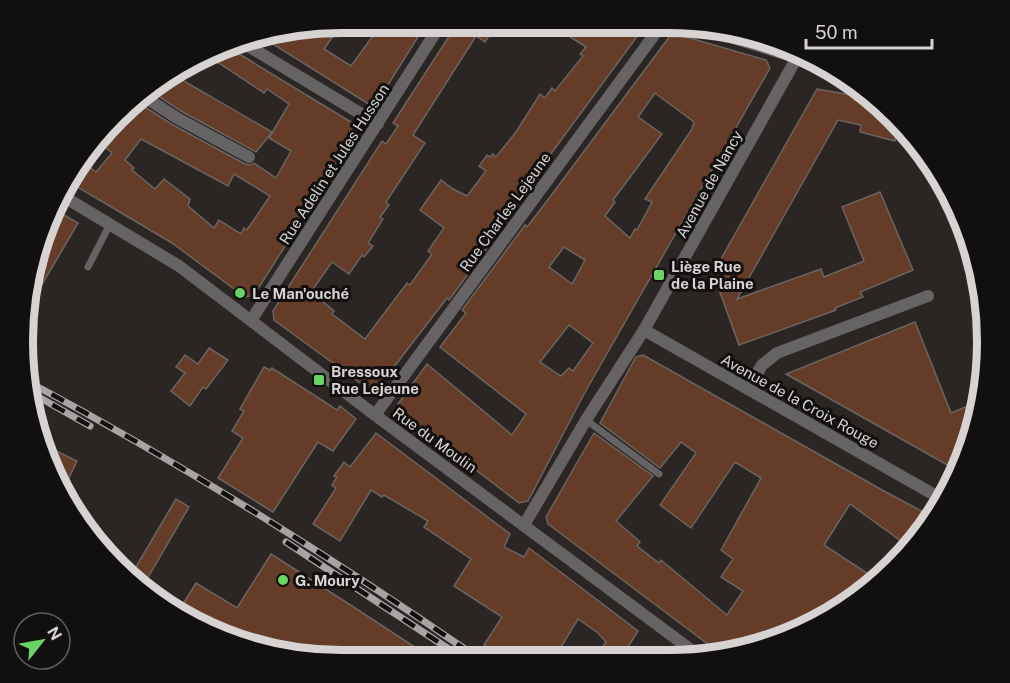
<svg xmlns="http://www.w3.org/2000/svg" width="1010" height="683" font-family="'Public Sans',sans-serif">
  <style>
    .building { fill: #643c28; stroke: #6b6562; stroke-width: 1.5; fill-rule: evenodd }
    .lines { fill: none; stroke-linecap: round; stroke-linejoin: round }
    .service { stroke: #666364; stroke-width: 7 }
    .minor { stroke: #666364; stroke-width: 12 }
    .rail-casing { stroke: #a9a4a4; stroke-width: 7 }
    .rail { stroke: #120f0f; stroke-width: 4.5; stroke-dasharray: 14; stroke-linecap: butt }
    .poi-dot { fill: #69d464; stroke: #120f0f; stroke-width: 2 }
    .labels { text-anchor: middle; dominant-baseline: central; stroke-width: 6; stroke-linejoin: round; paint-order: stroke }
    .street-label { font-size: 15px; fill: #d7d3d3; stroke: #120f0f }
    .poi-label { font-size: 15px; font-weight: bold; fill: #d7d3d3; stroke: #120f0f; text-anchor: start }
    .rim { fill: none; stroke: #d7d3d3; stroke-width: 8 }
  </style>
  <rect width="100%" height="100%" fill="#2b2524"/>
  <g class="building">
    <path d="M 342,23 L 324,49 L 351,66 L 375,33 L 359,23 L 426,24 L 376,104 L 370,105 L 260,36 Z"/>
    <path d="M 457,24 L 496,25 L 485,42 L 476,36 L 413,135 L 425,143 L 386,202 L 389,205 L 380,217 L 383,219 L 368,243 L 373,246 L 364,257 L 362,255 L 349,274 L 332,262 L 311,292 L 334,311 L 332,314 L 365,339 L 407,283 L 410,285 L 432,254 L 428,251 L 444,228 L 420,210 L 441,180 L 453,189 L 467,196 L 486,171 L 479,166 L 487,155 L 490,157 L 493,154 L 496,157 L 516,132 L 540,94 L 545,98 L 552,88 L 555,91 L 583,56 L 580,54 L 586,47 L 553,26 L 644,27 L 528,185 L 529,186 L 510,214 L 511,215 L 449,300 L 447,298 L 377,389 L 370,390 L 274,320 L 273,311 L 382,141 L 386,144 L 398,126 L 393,123 Z"/>
    <path d="M 676,34 L 766,60 L 770,68 L 584,394 L 528,501 L 519,503 L 399,411 L 398,404 L 427,364 L 512,435 L 526,414 L 440,347 L 466,313 L 462,310 L 525,225 L 527,227 L 547,201 L 670,36 ZM 655,93 L 694,122 L 692,129 L 645,199 L 652,202 L 637,230 L 635,229 L 630,238 L 605,216 L 615,202 L 613,200 L 662,134 L 638,117 ZM 564,247 L 585,260 L 572,284 L 549,267 ZM 569,325 L 593,343 L 573,371 L 569,368 L 561,376 L 540,362 Z"/>
    <path d="M 226,46 L 356,125 L 357,133 L 254,295 L 245,297 L 172,243 L 69,182 L 81,161 L 96,172 L 112,153 L 96,140 L 137,102 L 173,125 L 245,164 L 250,165 L 254,163 L 276,178 L 291,151 L 269,138 L 289,104 L 267,89 L 264,93 L 207,55 ZM 141,139 L 228,186 L 234,174 L 270,196 L 247,230 L 244,228 L 241,234 L 219,220 L 214,228 L 188,206 L 190,199 L 164,179 L 155,189 L 132,170 L 134,168 L 125,160 Z"/>
    <path d="M 191,63 L 182,80 L 272,132 L 256,152 L 181,111 L 149,90 L 164,76 Z"/>
    <path d="M 817,89 L 868,98 L 894,116 L 898,122 L 895,141 L 860,132 L 861,125 L 838,120 L 737,299 L 821,269 L 824,277 L 864,261 L 842,207 L 880,192 L 913,270 L 860,292 L 863,297 L 835,308 L 836,310 L 739,345 L 713,273 Z"/>
    <path d="M 53,209 L 78,223 L 30,305 L 27,303 L 47,220 Z"/>
    <path d="M 915,322 L 951,413 L 975,403 L 963,463 L 958,471 L 786,374 Z"/>
    <path d="M 209,348 L 228,360 L 206,389 L 203,387 L 190,406 L 171,391 L 185,373 L 176,367 L 185,355 L 198,364 Z"/>
    <path d="M 643,355 L 882,490 L 929,515 L 912,540 L 905,535 L 901,541 L 850,504 L 824,545 L 876,579 L 793,634 L 786,629 L 779,638 L 717,651 L 556,530 L 548,524 L 546,517 L 594,433 L 653,476 L 616,521 L 638,540 L 640,542 L 637,546 L 659,563 L 661,560 L 727,615 L 743,591 L 721,577 L 733,559 L 721,550 L 761,478 L 735,462 L 691,528 L 660,505 L 696,453 L 681,442 L 660,468 L 600,423 L 632,364 L 636,357 Z"/>
    <path d="M 264,367 L 270,370 L 272,368 L 337,410 L 340,406 L 356,419 L 333,451 L 318,442 L 273,512 L 218,478 L 243,438 L 232,431 L 244,411 L 240,409 Z"/>
    <path d="M 376,433 L 510,534 L 504,547 L 524,557 L 529,548 L 638,631 L 620,660 L 594,659 L 606,642 L 598,633 L 578,619 L 561,647 L 574,659 L 503,658 L 484,645 L 502,617 L 454,586 L 471,559 L 424,527 L 428,521 L 384,495 L 382,497 L 371,490 L 340,541 L 313,524 L 336,488 L 332,485 L 337,477 L 334,476 L 344,462 L 350,467 Z"/>
    <path d="M 44,445 L 77,461 L 62,492 L 50,460 Z"/>
    <path d="M 176,499 L 189,507 L 143,586 L 130,577 Z"/>
    <path d="M 271,554 L 352,606 L 430,657 L 280,654 L 200,627 L 178,612 L 196,583 L 237,608 Z"/>
  </g>
  <g class="lines">
    <g class="service">
      <path d="M 88,267 L 110,224"/>
      <path d="M 586,420 L 659,474"/>
    </g>
    <g class="minor">
      <path d="M 701,28 L 798,58 L 819,62"/>
      <path d="M 238,40 L 378,124"/>
      <path d="M 143,96 L 177,118 L 249,157"/>
      <path d="M 61,195 L 179,266 L 375,415 L 698,655"/>
      <path d="M 252,319 L 441,24"/>
      <path d="M 644,330 L 940,498"/>
      <path d="M 748,389 L 762,365 L 777,353 L 928,296"/>
      <path d="M 375,415 L 660,27"/>
      <path d="M 524,525 L 586,420 L 644,330 L 800,52"/>
    </g>
    <g class="rail-casing">
      <g id="rail">
        <path d="M 27,381 C 182,464 333,558 478,658"/>
        <path d="M 28,391 L 90,426"/>
        <path d="M 286,542 L 461,657"/>
      </g>
    </g>
    <use href="#rail" class="rail"/>
  </g>
  <g class="poi-dot">
    <rect x="653" y="269" width="12" height="12" rx="3"/>
    <circle cx="240" cy="293" r="6"/>
    <rect x="313" y="374" width="12" height="12" rx="3"/>
    <circle cx="283" cy="580" r="6"/>
  </g>
  <g class="labels">
    <g class="street-label">
      <text transform="translate(334 164) rotate(-57)">Rue Adelin et Jules Husson</text>
      <text transform="translate(709 184) rotate(-61)">Avenue de Nancy</text>
      <text transform="translate(505 212) rotate(-54)">Rue Charles Lejeune</text>
      <text transform="translate(800 401) rotate(29)">Avenue de la Croix Rouge</text>
      <text transform="translate(435 440) rotate(36)">Rue du Moulin</text>
    </g>
    <g class="poi-label">
      <text x="671" y="266">Liège Rue<tspan x="671" dy="17">de la Plaine</tspan></text>
      <text x="252" y="293">Le Man'ouché</text>
      <text x="331" y="371">Bressoux<tspan x="331" dy="17">Rue Lejeune</tspan></text>
      <text x="295" y="580">G. Moury</text>
    </g>
  </g>
  <path d="M0 0H1010V683H0ZM341 33H669A308 308 0 0 1 977 341V342A308 308 0 0 1 669 650H341A308 308 0 0 1 33 342V341A308 308 0 0 1 341 33Z" fill="#120f0f" fill-rule="evenodd"/>
  <path class="rim" d="M341 33H669A308 308 0 0 1 977 341V342A308 308 0 0 1 669 650H341A308 308 0 0 1 33 342V341A308 308 0 0 1 341 33Z"/>
  <g transform="translate(42 641) rotate(59)"><circle r="28" fill="#120f0f" stroke="#615d5d" stroke-width="1.5"/>
  <path d="M0-4.5L10 22L0 15L-10 22Z" fill="#69d464"/>
  <text y="-9" font-size="16" font-weight="bold" text-anchor="middle" fill="#d7d3d3">N</text>
  </g>
  <path d="M806 39v9h126v-9" fill="none" stroke="#d7d3d3" stroke-width="3"/>
  <text x="815" y="39" font-size="18" fill="#d7d3d3" stroke="#120f0f" stroke-width="4.5" paint-order="stroke">50 m</text>
</svg>
